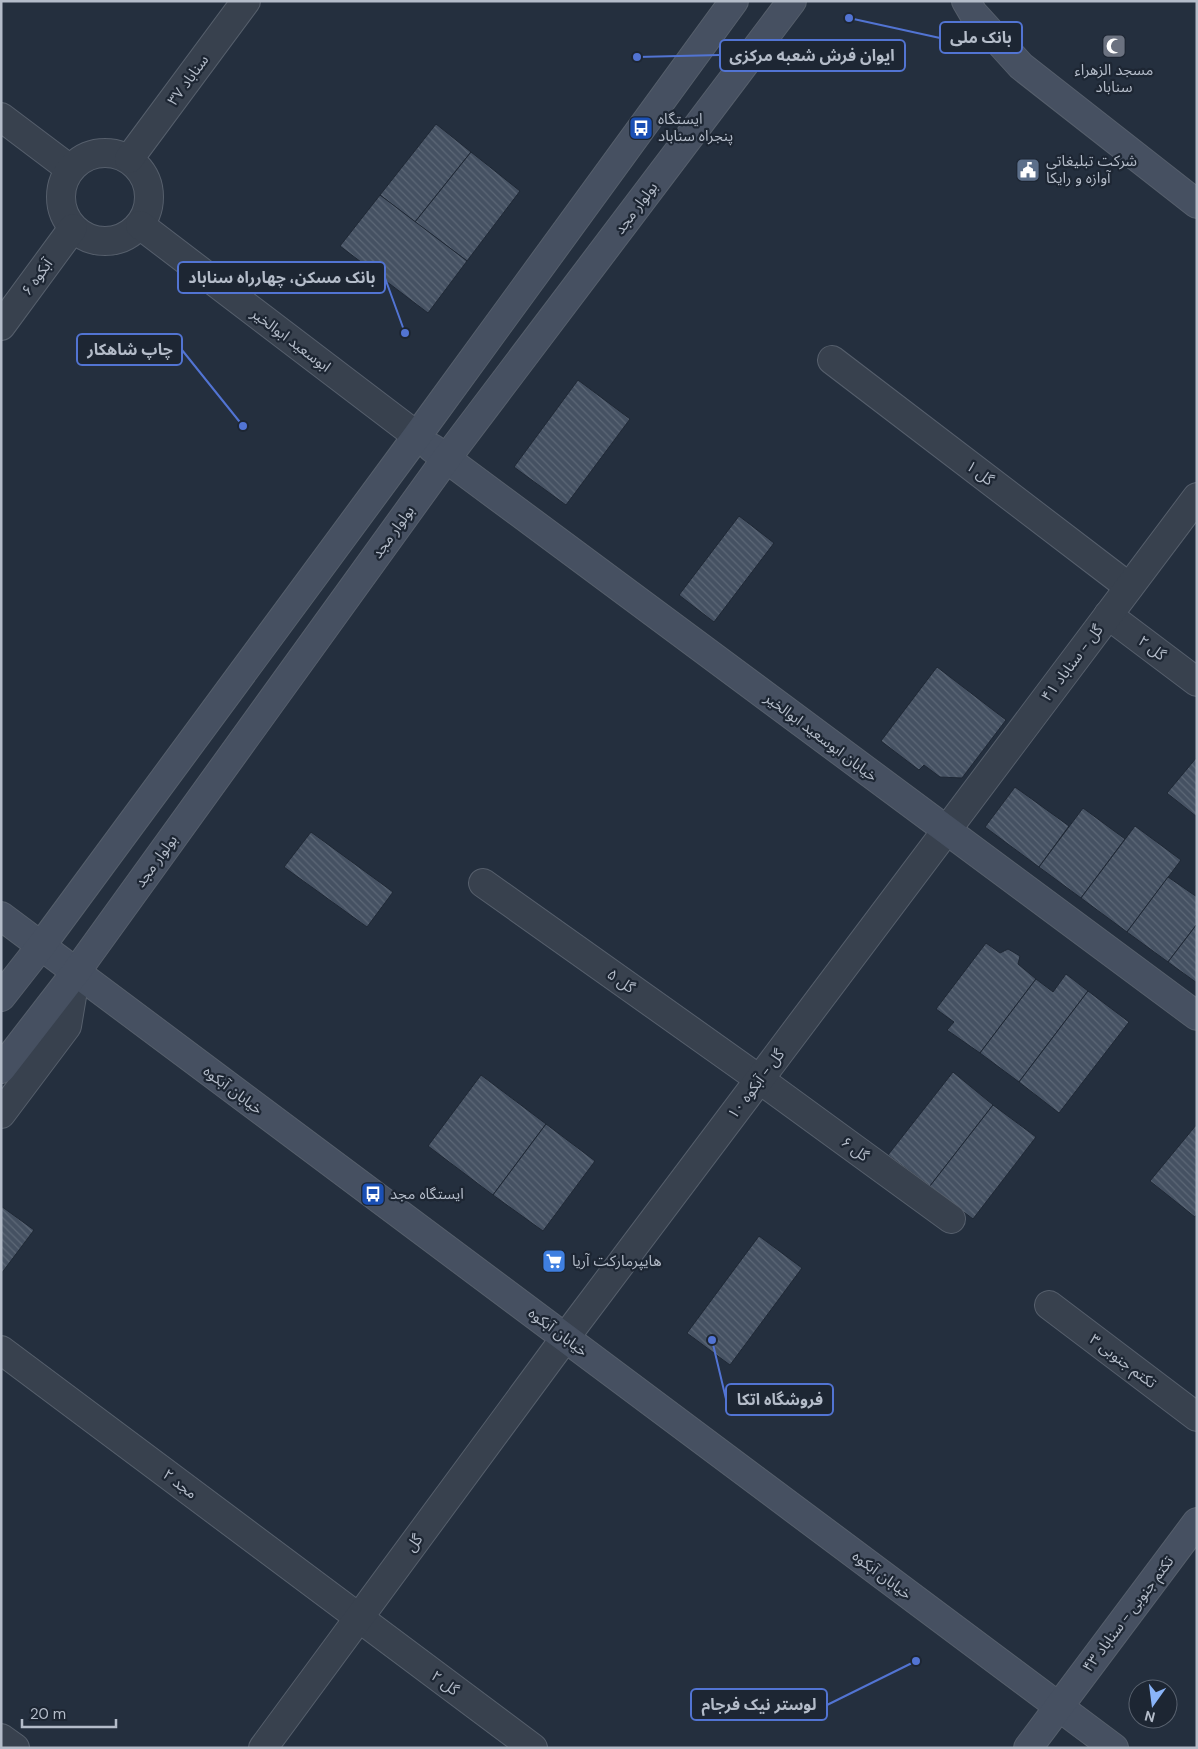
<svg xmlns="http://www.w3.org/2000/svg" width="1198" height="1749" font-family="'DM Sans','Noto Sans Arabic',sans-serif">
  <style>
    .building { fill: url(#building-back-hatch); stroke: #1f2835 }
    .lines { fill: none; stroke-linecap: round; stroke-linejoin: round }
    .street-casing { stroke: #565f6c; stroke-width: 30 }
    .secondary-casing { stroke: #565f6c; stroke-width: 30 }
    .street { stroke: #38414e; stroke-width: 28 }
    .secondary { stroke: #465061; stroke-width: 28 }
    .labels { text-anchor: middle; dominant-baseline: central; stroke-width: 4.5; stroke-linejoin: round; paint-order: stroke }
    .poi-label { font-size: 15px; fill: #b4bcc9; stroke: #1d2633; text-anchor: start }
    .street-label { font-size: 15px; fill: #b4bcc9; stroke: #1d2633 }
    .leader { fill: none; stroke: #5274d3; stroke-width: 2 }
    .callout-dot { fill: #5274d3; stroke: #1d2633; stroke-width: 2 }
    .callout { fill: #1d2633; stroke: #5274d3; stroke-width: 2 }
    .callout-label { font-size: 16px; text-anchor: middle; font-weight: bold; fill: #b4bcc9 }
  </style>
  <defs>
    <pattern id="building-back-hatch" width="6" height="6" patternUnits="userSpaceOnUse" patternTransform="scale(1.25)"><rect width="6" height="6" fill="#455162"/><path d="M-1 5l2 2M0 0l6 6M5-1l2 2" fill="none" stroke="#5d6877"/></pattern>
  </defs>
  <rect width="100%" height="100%" fill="#242f3e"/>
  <g class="building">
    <path d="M 436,124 L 471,152 L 415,222 L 380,195 Z"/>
    <path d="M 471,152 L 520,191 L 467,261 L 415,222 Z"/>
    <path d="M 380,195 L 467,261 L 428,313 L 340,246 Z"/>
    <path d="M 578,380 L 630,419 L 566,505 L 514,467 Z"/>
    <path d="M 739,516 L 774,543 L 714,622 L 679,595 Z"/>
    <path d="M 937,667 L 1006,720 L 962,778 L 940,777 L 924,765 L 919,770 L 881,741 Z"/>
    <path d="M 1197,757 L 1197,817 L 1167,793 Z"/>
    <path d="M 1015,787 L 1069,826 L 1039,867 L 985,827 Z"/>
    <path d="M 1083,808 L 1125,839 L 1081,898 L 1039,867 Z"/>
    <path d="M 1135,826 L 1181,860 L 1127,932 L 1081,898 Z"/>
    <path d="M 311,832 L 393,892 L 367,927 L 284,867 Z"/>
    <path d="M 1168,877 L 1197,897 L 1197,924 L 1168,962 L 1127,932 Z"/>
    <path d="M 1197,924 L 1197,983 L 1168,962 Z"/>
    <path d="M 986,943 L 1000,953 L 1008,949 L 1020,956 L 1018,964 L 1036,979 L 980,1053 L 947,1030 L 954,1022 L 936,1009 Z"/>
    <path d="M 1066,974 L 1088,991 L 1019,1082 L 980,1053 L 1036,979 L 1053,992 Z"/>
    <path d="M 1088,991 L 1129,1022 L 1059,1113 L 1019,1082 Z"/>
    <path d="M 953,1072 L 993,1105 L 930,1186 L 888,1155 Z"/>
    <path d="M 481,1075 L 546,1124 L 493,1195 L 428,1146 Z"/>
    <path d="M 993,1105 L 1036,1137 L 973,1219 L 930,1186 Z"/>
    <path d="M 546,1124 L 595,1161 L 543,1231 L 493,1195 Z"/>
    <path d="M 1197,1124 L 1197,1214 L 1195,1217 L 1150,1181 Z"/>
    <path d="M 1,1206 L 34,1230 L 1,1274 Z"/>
    <path d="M 759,1236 L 802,1268 L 730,1365 L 687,1333 Z"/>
  </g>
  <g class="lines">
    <g class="street-casing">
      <g id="street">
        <path d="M 1,117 L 70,169"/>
        <circle cx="105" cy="197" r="44"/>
        <path d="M 129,159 L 246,1"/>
        <path d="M 140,225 L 417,436"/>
        <path d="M 1,326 L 73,228"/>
        <path d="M 832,360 L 1129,587"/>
        <path d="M 1108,615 L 1197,682"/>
        <path d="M 483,883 L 759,1079 L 951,1219"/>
        <path d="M 1,1114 L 67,1026 L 76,972"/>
        <path d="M 1049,1305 L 1197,1417"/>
        <path d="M 1,1350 L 533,1748"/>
        <path d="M 1,1738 L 15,1748"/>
        <path d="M 263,1748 L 565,1338 L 1197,497"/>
      </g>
    </g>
    <g class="secondary-casing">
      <g id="secondary">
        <path d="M 966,1 L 973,13 L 1021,66 L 1197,204"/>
        <path d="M 432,448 L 1197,1016"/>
        <path d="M 1,916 L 1114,1748"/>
        <path d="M 1,997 L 41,946 L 417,436 L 734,1"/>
        <path d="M 1,1069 L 76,972 L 446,459 L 792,1"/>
        <path d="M 1028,1748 L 1197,1522"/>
      </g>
    </g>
    <use href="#street" class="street"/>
    <use href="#secondary" class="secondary"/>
  </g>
  <defs>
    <g id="mosque-square" transform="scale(1.25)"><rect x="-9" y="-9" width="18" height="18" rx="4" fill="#6b7280" stroke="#1d2633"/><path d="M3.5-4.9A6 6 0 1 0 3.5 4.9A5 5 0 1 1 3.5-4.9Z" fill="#fff"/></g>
    <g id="bus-square" transform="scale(1.25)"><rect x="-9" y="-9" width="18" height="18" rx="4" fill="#1a4fb4" stroke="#1d2633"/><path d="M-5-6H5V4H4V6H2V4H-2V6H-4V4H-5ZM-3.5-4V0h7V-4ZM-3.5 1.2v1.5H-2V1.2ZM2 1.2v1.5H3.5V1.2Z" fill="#fff"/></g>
    <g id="civic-square" transform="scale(1.25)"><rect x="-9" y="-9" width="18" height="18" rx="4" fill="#5c6f8a" stroke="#1d2633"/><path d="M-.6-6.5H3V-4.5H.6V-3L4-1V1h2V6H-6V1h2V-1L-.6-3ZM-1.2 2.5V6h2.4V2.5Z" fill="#fff"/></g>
    <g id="supermarket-square" transform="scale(1.25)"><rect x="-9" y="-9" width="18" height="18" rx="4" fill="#3f7fe0" stroke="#1d2633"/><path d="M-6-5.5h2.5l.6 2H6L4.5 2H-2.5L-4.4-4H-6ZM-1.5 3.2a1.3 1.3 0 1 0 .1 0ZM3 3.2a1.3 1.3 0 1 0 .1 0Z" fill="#fff"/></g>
  </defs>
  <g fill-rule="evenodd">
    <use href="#mosque-square" x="1114" y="46"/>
    <use href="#bus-square" x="641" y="128"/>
    <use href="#civic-square" x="1028" y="170"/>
    <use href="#bus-square" x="373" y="1194"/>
    <use href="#supermarket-square" x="554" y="1261"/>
  </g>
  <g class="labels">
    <g class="poi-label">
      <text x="1114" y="70" text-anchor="middle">مسجد الزهراء<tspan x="1114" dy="17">سناباد</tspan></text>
      <text x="658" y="119">ایستگاه<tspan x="658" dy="17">پنجراه سناباد</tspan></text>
      <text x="1046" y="161">شرکت تبلیغاتی<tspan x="1046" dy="17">آوازه و رایکا</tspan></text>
      <text x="390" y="1194">ایستگاه مجد</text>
      <text x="572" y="1261">هایپرمارکت آریا</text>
    </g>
    <g class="street-label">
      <text transform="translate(188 80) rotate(-54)">سناباد ۳۷</text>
      <text transform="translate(636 208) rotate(-53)">بولوار مجد</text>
      <text transform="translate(37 277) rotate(-54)">آبکوه ۶</text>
      <text transform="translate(291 340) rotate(37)">ابوسعید ابوالخیر</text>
      <text transform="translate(980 473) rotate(37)">گل ۱</text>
      <text transform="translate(393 532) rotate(-54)">بولوار مجد</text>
      <text transform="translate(1152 648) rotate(37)">گل ۲</text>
      <text transform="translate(1072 663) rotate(-53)">گل - سناباد ۴۱</text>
      <text transform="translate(821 737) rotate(37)">خیابان ابوسعید ابوالخیر</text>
      <text transform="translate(156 861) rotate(-54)">بولوار مجد</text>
      <text transform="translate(621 981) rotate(35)">گل ۵</text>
      <text transform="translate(756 1084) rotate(-53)">گل - آبکوه ۱۰</text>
      <text transform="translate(233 1090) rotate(37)">خیابان آبکوه</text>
      <text transform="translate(855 1149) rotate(36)">گل ۶</text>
      <text transform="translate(558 1332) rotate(37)">خیابان آبکوه</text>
      <text transform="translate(1123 1361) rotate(37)">تکتم جنوبی ۳</text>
      <text transform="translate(180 1484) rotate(37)">مجد ۲</text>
      <text transform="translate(414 1543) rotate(-54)">گل</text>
      <text transform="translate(882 1575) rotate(37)">خیابان آبکوه</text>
      <text transform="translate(1128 1614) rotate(-53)">تکتم جنوبی - سناباد ۴۳</text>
      <text transform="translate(445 1683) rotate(37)">گل ۲</text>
    </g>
  </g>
  <path class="leader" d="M849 18L940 38M637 57L720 55M405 333L385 278M243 426L182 350M712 1340L726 1399M916 1661L827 1705"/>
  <g class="callout-dot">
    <circle cx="849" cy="18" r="5"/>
    <circle cx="637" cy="57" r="5"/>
    <circle cx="405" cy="333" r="5"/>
    <circle cx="243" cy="426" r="5"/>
    <circle cx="712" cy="1340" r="5"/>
    <circle cx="916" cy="1661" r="5"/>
  </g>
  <g class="callout">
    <rect x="940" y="22" width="82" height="31" rx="5"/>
    <rect x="720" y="40" width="185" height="31" rx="5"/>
    <rect x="178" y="262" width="207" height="31" rx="5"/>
    <rect x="77" y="334" width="105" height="31" rx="5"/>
    <rect x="726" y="1384" width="107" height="31" rx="5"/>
    <rect x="691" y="1689" width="136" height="31" rx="5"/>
  </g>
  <g class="callout-label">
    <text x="981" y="43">بانک ملی</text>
    <text x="812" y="61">ایوان فرش شعبه مرکزی</text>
    <text x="282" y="283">بانک مسکن، چهارراه سناباد</text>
    <text x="130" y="355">چاپ شاهکار</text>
    <text x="780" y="1405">فروشگاه اتکا</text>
    <text x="759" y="1710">لوستر نیک فرجام</text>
  </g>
  <rect width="1198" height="1749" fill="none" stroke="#b4bcc9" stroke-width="5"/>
  <g transform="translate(1153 1704) rotate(194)"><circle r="24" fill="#1d2633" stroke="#59626f"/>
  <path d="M0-4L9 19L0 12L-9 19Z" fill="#8ab4f8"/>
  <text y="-8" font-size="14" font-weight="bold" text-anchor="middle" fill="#b4bcc9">N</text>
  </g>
  <path d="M22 1719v8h94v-8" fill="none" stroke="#b4bcc9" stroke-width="2.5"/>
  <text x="30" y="1719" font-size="15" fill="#b4bcc9" stroke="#1d2633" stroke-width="4" paint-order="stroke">20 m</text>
</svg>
